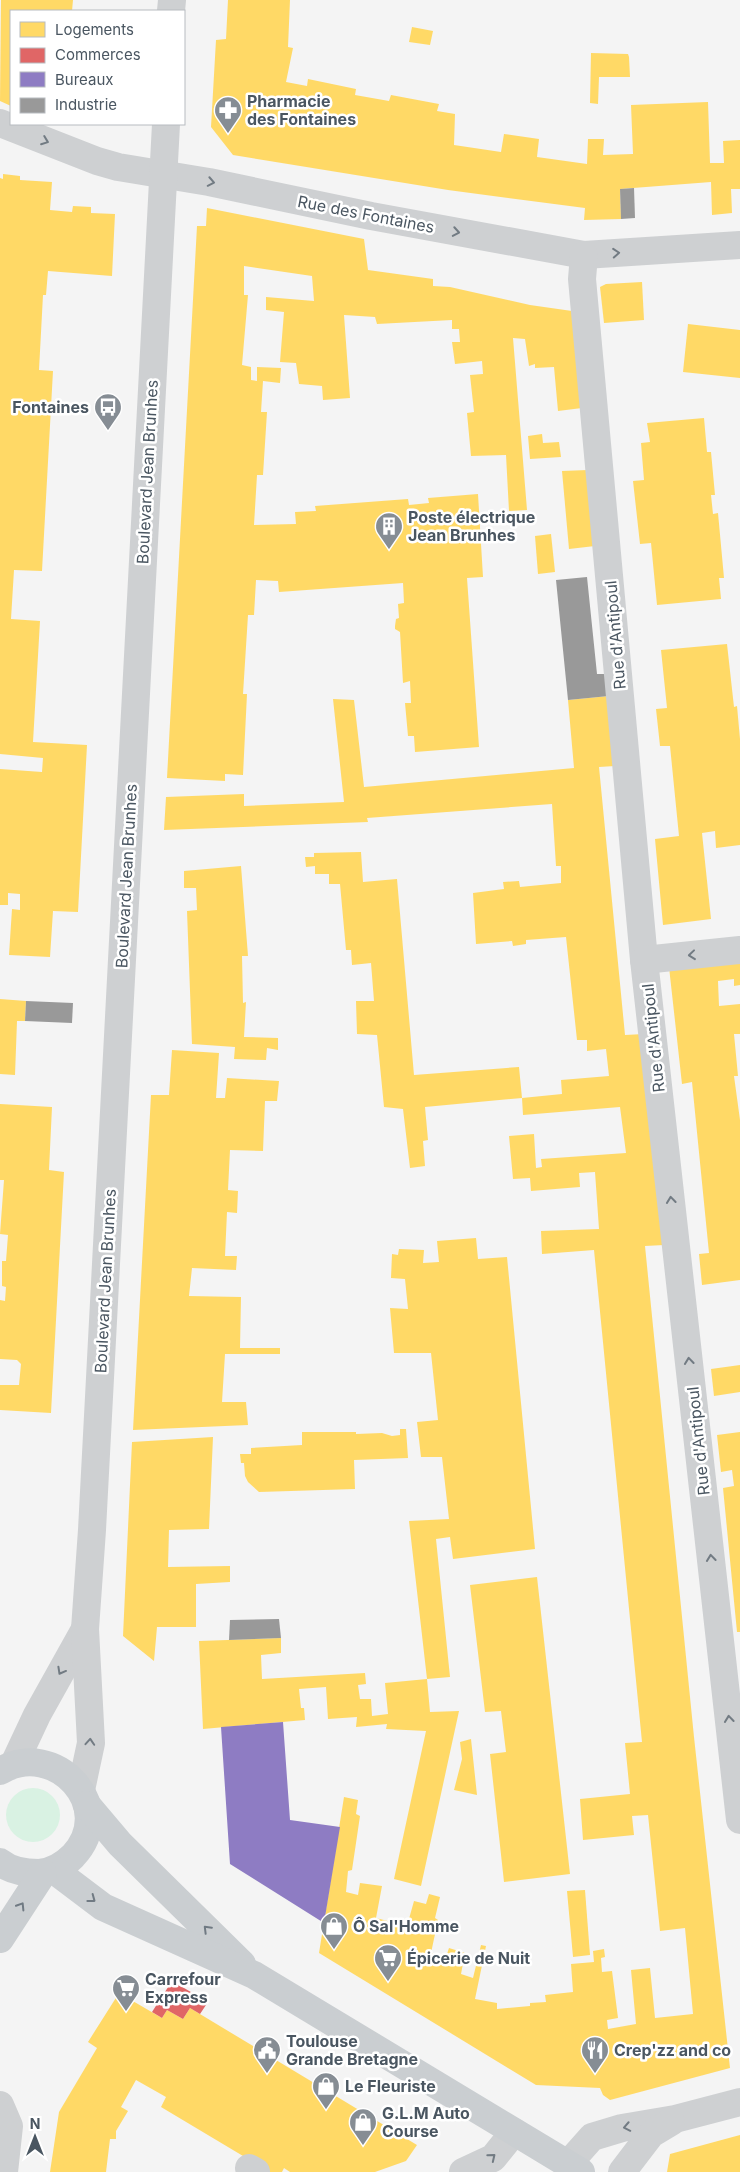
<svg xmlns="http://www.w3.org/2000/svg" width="740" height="2172" font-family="Inter,sans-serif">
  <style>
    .green { fill: #d9f2e3 }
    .homes { fill: #ffd966 }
    .shops { fill: #e06666 }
    .offices { fill: #8e7cc3 }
    .industry { fill: #999 }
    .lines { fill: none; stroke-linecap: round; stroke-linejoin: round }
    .minor { stroke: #ced0d2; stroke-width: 28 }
    .major { stroke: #caced1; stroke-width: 28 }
    .oneway { stroke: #727b83 }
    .oneway2 { stroke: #707a83 }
    .labels { text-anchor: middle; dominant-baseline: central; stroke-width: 5; stroke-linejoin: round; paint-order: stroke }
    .poi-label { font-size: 16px; font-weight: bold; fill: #4a5661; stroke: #fff; text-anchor: start }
    .street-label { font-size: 16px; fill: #4a5661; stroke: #fff }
  </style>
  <rect width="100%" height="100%" fill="#f4f4f4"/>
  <circle class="green" cx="33" cy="1815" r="27"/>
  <g class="homes">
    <path d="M 1,0 L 73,0 L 72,11 L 11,11 L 11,106 L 0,101 Z"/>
    <path d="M 228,0 L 290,0 L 288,47 L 293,48 L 286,82 L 307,86 L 308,79 L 356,89 L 355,95 L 389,101 L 391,95 L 439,104 L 437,111 L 455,114 L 454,145 L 501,152 L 504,134 L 539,139 L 537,157 L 587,164 L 588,139 L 604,139 L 603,155 L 633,154 L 631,105 L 708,102 L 710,163 L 724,163 L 723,141 L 740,140 L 740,189 L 731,189 L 732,213 L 712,215 L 711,182 L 620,189 L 621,219 L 584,220 L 585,208 L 448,190 L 233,155 L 211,127 L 216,40 L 226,39 Z"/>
    <path d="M 412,27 L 433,31 L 430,45 L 409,42 Z"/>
    <path d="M 591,53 L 628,54 L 629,57 L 630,77 L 599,77 L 598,104 L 590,103 Z"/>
    <path d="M 3,174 L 20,176 L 20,180 L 52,182 L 50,210 L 72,212 L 73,206 L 91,207 L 91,213 L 115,214 L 112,276 L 48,271 L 46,295 L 43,295 L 39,370 L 53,371 L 42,571 L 14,570 L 11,619 L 40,621 L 33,742 L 87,745 L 78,912 L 53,911 L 50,957 L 9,955 L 12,909 L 20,910 L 20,894 L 8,893 L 8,905 L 0,905 L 0,769 L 42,772 L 43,758 L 0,754 L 0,178 L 3,179 Z"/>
    <path d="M 207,208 L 364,239 L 368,270 L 433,279 L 433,286 L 450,287 L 530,305 L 572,311 L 582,408 L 558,411 L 554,367 L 535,368 L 535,364 L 529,366 L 525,339 L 513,338 L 527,510 L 509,511 L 506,455 L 471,456 L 467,413 L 474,412 L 470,375 L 483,374 L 482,361 L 455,364 L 452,342 L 460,342 L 459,329 L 452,329 L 452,320 L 377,324 L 375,317 L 344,315 L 350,398 L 323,400 L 322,386 L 299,384 L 296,363 L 280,362 L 284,312 L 266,310 L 266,297 L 314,301 L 312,276 L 244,266 L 244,295 L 248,295 L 242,365 L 251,367 L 251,380 L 257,381 L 257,367 L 281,368 L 280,383 L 263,381 L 261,412 L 267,412 L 263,475 L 257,475 L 254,525 L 296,524 L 295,512 L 316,511 L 315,506 L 408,499 L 409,505 L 429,503 L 428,498 L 478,494 L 483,577 L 467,578 L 479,747 L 415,752 L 414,736 L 408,736 L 405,703 L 411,703 L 410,681 L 403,683 L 400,632 L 395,629 L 395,626 L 396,619 L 399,618 L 398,604 L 404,603 L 403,583 L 279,592 L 278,581 L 256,580 L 254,615 L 248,615 L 243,694 L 247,694 L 243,775 L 225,774 L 225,781 L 167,778 L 197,226 L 206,226 Z"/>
    <path d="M 642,282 L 644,320 L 604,323 L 600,287 L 606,284 Z"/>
    <path d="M 688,324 L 740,330 L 740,378 L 683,372 Z"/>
    <path d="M 704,418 L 707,452 L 711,452 L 715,495 L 711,495 L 713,514 L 718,513 L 724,578 L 719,578 L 721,599 L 657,605 L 651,543 L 640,544 L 633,481 L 644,480 L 641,443 L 650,442 L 647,423 Z"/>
    <path d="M 542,434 L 543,443 L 559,442 L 561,457 L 530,459 L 528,436 Z"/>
    <path d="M 588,470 L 595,546 L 569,549 L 562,471 Z"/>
    <path d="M 551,534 L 555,572 L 538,574 L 535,536 Z"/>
    <path d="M 727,644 L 734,707 L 737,706 L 740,739 L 740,845 L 716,848 L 715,831 L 702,833 L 711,919 L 663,925 L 655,839 L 679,836 L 670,746 L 660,746 L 656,709 L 667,708 L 661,650 Z"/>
    <path d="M 609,696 L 615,766 L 599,767 L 625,1035 L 644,1034 L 664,1245 L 645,1246 L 694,1737 L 730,2068 L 610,2100 L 603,2095 L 600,2088 L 536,2085 L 319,1953 L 344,1797 L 358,1800 L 356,1814 L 360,1816 L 352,1870 L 348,1871 L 346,1892 L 358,1895 L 360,1883 L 382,1886 L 376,1918 L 407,1926 L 414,1901 L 426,1904 L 429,1894 L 440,1897 L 435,1918 L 438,1920 L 431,1953 L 446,1957 L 449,1948 L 465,1953 L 461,1974 L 473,1978 L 481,1945 L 486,1946 L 475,1999 L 497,2003 L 497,2009 L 530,2006 L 530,2003 L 546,2002 L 545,1995 L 573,1992 L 571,1964 L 594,1962 L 593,1951 L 604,1949 L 605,1957 L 601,1958 L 602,1972 L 612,1971 L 618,2018 L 607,2020 L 608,2029 L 636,2024 L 631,1970 L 650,1968 L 655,2018 L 693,2014 L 685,1928 L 660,1931 L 648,1815 L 632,1816 L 634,1835 L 583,1840 L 580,1799 L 630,1794 L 625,1743 L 642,1742 L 594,1250 L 542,1254 L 541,1231 L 599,1229 L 595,1172 L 579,1173 L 580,1187 L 531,1191 L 530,1178 L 513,1179 L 509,1136 L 534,1134 L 536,1168 L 542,1167 L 541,1159 L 626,1153 L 620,1107 L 523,1115 L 522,1098 L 562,1094 L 561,1080 L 609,1076 L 606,1049 L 587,1051 L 587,1040 L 577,1040 L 566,937 L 526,940 L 526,944 L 513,946 L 512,941 L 476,944 L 473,893 L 504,889 L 503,882 L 519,881 L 520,887 L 561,883 L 561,866 L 556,866 L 552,804 L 367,818 L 368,822 L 164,830 L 166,797 L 244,794 L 244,806 L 344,802 L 333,699 L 354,700 L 364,787 L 574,768 L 568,700 Z"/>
    <path d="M 361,852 L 363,882 L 397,879 L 414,1075 L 519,1067 L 522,1098 L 425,1107 L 428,1140 L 423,1141 L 425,1166 L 410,1168 L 403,1109 L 384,1107 L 377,1035 L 357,1034 L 356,1001 L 374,1001 L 371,963 L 352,965 L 351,950 L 346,950 L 340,884 L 329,884 L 329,874 L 315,874 L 315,866 L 306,867 L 305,857 L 314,857 L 314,853 Z"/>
    <path d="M 241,866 L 248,956 L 242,956 L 243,1003 L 246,1002 L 244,1037 L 278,1038 L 278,1050 L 267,1048 L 266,1060 L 234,1059 L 235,1047 L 192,1044 L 187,911 L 197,910 L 196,888 L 184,888 L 184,871 Z"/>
    <path d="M 740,960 L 740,985 L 734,986 L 734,979 L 718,981 L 719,1006 L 740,1004 L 740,1034 L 734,1034 L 738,1076 L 734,1076 L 740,1120 L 740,1280 L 702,1285 L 699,1254 L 709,1253 L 692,1082 L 682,1084 L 669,967 Z"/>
    <path d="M 0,999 L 26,1001 L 25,1021 L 17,1021 L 15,1075 L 0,1074 Z"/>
    <path d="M 172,1050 L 219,1053 L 216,1098 L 225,1098 L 227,1078 L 279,1081 L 277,1101 L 265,1101 L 263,1151 L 230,1150 L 228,1190 L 238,1191 L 237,1213 L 227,1212 L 225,1256 L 237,1256 L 236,1270 L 192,1268 L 189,1296 L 241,1297 L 240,1348 L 280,1348 L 280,1354 L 225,1354 L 222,1402 L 246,1402 L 248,1425 L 133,1430 L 151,1095 L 169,1095 Z"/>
    <path d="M 0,1104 L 52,1107 L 49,1170 L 64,1172 L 51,1413 L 0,1410 L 0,1385 L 19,1385 L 21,1364 L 17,1360 L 0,1359 L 0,1300 L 5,1301 L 6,1287 L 2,1286 L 2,1261 L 6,1261 L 8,1235 L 0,1234 L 4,1180 L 0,1180 Z"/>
    <path d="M 476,1238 L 478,1259 L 507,1257 L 535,1549 L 453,1559 L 450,1537 L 436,1539 L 450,1677 L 427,1679 L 409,1521 L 449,1519 L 442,1457 L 421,1457 L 417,1422 L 438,1420 L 431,1353 L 394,1353 L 390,1308 L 408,1309 L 405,1279 L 391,1278 L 392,1254 L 398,1255 L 399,1249 L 424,1250 L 423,1263 L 439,1262 L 437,1241 Z"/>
    <path d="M 740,1365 L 740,1392 L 714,1396 L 711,1369 Z"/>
    <path d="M 400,1429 L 406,1429 L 408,1458 L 354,1460 L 355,1489 L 259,1492 L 248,1482 L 245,1476 L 244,1463 L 241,1463 L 240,1454 L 251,1454 L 251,1448 L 302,1445 L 302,1432 L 356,1432 L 356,1434 L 382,1433 L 392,1436 L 400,1435 Z"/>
    <path d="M 740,1432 L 740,1632 L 737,1632 L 723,1488 L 734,1486 L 732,1470 L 721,1472 L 717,1435 Z"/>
    <path d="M 213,1437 L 209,1529 L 169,1530 L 168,1567 L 230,1566 L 230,1582 L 196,1584 L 196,1627 L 157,1627 L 154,1661 L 123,1636 L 132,1442 Z"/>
    <path d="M 537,1577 L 570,1874 L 504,1882 L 490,1754 L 506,1752 L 501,1711 L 485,1712 L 470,1585 Z"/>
    <path d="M 281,1638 L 281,1653 L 261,1655 L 262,1679 L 365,1673 L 366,1684 L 358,1685 L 360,1699 L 371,1699 L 372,1716 L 388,1714 L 385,1683 L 427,1679 L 430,1712 L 459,1711 L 421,1886 L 394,1879 L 426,1731 L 386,1729 L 387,1724 L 356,1727 L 357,1717 L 328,1719 L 326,1687 L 299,1689 L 301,1708 L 304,1708 L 305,1720 L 203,1729 L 199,1641 Z"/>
    <path d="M 471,1739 L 477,1795 L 454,1790 L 462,1759 L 460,1742 Z"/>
    <path d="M 585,1890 L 590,1955 L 573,1957 L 567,1891 Z"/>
    <path d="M 119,1993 L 162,2018 L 167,2010 L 183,2019 L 190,2008 L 417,2145 L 406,2161 L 375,2172 L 290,2172 L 284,2168 L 282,2172 L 270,2172 L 161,2107 L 166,2097 L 136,2080 L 121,2107 L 128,2111 L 116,2131 L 116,2139 L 110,2139 L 106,2172 L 50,2172 L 59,2112 L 97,2048 L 88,2042 Z"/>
    <path d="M 740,2135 L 740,2172 L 667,2172 L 670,2154 Z"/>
  </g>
  <path class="shops" d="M 172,1981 L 208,2002 L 200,2014 L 190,2008 L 183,2019 L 167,2010 L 162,2018 L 152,2012 Z"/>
  <path class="offices" d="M 283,1722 L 290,1820 L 340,1827 L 324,1923 L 230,1864 L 221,1727 Z"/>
  <g class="industry">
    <path d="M 634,188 L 635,218 L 621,219 L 620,189 Z"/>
    <path d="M 587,577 L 597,674 L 607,674 L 609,696 L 568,700 L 556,580 Z"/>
    <path d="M 26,1001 L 73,1003 L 72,1023 L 25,1021 Z"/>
    <path d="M 279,1619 L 281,1638 L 229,1640 L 230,1620 Z"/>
  </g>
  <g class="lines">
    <g class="minor">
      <path d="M 171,11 L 172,0"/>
      <path d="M 0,123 L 97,161 L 118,167 L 209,182 L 371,216 L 584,255 L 740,245"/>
      <path d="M 584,255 L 582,279 L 644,960 L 740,1820"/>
      <path d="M 644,960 L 740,950"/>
      <path d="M 14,1764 L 37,1715 L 85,1629"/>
      <path d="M 81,1790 L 91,1743 L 85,1629 L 92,1530 L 166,124"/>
      <path d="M 0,2105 L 9,2126 L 4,2172"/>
      <path d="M 568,2164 L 592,2137 L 622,2128 L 675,2119 L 740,2102"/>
      <path d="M 249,2168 L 256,2172"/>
      <path d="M 463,2172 L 493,2158 L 514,2132"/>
      <path d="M 622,2172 L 651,2134 L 671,2122"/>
    </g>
    <g class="major">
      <path d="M 0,1771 C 55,1738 119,1807 73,1856 C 64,1865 52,1872 39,1873 C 25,1873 11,1871 0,1862"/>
      <path d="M 87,1805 L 120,1844 L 242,1964"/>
      <path d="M 54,1870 L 103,1907 L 254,1975 L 581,2172"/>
      <path d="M 0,1939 L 43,1873"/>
    </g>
  </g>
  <defs><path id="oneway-chevron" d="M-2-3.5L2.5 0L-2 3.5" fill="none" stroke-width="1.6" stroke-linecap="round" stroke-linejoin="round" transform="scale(1.25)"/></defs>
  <g class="oneway">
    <use href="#oneway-chevron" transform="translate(45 141) rotate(21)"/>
    <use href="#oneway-chevron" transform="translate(211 182) rotate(11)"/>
    <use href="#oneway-chevron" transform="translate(456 232) rotate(10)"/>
    <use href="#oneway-chevron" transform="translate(616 253) rotate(-4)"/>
    <use href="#oneway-chevron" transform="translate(692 955) rotate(174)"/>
    <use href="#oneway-chevron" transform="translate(671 1200) rotate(-96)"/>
    <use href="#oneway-chevron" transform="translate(689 1361) rotate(-96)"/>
    <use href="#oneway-chevron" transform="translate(711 1558) rotate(-96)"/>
    <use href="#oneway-chevron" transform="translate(61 1671) rotate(119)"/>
    <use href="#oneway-chevron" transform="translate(729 1719) rotate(-96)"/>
    <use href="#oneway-chevron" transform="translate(90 1742) rotate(-86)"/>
    <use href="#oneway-chevron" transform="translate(627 2127) rotate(169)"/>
    <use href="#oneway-chevron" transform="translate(492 2157) rotate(-39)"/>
  </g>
  <g class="oneway2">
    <use href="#oneway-chevron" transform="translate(92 1899) rotate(37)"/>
    <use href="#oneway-chevron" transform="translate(21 1906) rotate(-58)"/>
    <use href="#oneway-chevron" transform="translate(207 1929) rotate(-135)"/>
  </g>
  <defs>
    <g id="pharmacy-pin" transform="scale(1.4375)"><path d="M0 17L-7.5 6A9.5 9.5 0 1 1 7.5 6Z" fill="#868d94" stroke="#fff"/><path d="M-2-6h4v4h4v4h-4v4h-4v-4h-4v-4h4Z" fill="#fff"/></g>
    <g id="bus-pin" transform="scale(1.4375)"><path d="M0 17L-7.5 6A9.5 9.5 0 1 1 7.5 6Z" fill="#868d94" stroke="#fff"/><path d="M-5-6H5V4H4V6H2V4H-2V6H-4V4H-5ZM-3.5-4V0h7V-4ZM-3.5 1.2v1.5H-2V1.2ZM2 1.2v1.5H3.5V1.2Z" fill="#fff"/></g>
    <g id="building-pin" transform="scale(1.4375)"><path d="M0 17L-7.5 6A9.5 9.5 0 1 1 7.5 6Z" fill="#868d94" stroke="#fff"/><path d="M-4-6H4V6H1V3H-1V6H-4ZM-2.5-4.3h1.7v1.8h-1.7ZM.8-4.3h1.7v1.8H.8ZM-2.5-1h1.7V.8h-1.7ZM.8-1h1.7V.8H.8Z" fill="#fff"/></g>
    <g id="shop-pin" transform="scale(1.4375)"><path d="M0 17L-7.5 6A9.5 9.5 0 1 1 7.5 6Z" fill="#868d94" stroke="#fff"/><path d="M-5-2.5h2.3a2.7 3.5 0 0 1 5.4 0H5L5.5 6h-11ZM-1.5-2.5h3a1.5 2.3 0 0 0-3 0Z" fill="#fff"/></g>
    <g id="supermarket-pin" transform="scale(1.4375)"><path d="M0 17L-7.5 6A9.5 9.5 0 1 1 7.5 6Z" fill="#868d94" stroke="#fff"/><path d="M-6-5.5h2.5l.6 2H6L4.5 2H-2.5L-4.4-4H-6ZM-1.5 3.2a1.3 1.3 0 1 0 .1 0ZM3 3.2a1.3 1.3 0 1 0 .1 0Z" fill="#fff"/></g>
    <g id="civic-pin" transform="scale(1.4375)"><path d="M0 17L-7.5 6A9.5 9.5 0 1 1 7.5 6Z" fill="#868d94" stroke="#fff"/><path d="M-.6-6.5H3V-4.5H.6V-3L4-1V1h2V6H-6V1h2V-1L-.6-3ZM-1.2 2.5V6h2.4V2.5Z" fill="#fff"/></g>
    <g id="restaurant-pin" transform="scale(1.4375)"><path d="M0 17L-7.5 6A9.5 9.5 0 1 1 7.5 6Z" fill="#868d94" stroke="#fff"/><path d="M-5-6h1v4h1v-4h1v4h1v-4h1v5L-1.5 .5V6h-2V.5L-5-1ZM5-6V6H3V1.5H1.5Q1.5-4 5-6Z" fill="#fff"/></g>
  </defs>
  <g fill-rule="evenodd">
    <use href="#pharmacy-pin" x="228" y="110"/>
    <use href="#bus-pin" x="108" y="407"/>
    <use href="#building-pin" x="389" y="526"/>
    <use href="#shop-pin" x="334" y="1926"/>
    <use href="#supermarket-pin" x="388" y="1958"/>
    <use href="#supermarket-pin" x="126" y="1988"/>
    <use href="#civic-pin" x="267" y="2050"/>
    <use href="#restaurant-pin" x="595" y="2050"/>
    <use href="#shop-pin" x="326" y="2086"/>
    <use href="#shop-pin" x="363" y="2122"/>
  </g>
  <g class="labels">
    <g class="poi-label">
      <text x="247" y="101">Pharmacie<tspan x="247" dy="18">des Fontaines</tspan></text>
      <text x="89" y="407" text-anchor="end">Fontaines</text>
      <text x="408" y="517">Poste électrique<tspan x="408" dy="18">Jean Brunhes</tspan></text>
      <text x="353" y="1926">Ô Sal'Homme</text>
      <text x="407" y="1958">Épicerie de Nuit</text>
      <text x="145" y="1979">Carrefour<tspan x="145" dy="18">Express</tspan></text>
      <text x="286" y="2041">Toulouse<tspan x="286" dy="18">Grande Bretagne</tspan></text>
      <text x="614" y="2050">Crep'zz and co</text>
      <text x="345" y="2086">Le Fleuriste</text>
      <text x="382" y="2113">G.L.M Auto<tspan x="382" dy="18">Course</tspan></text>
    </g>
    <g class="street-label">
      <text transform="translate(366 214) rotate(11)">Rue des Fontaines</text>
      <text transform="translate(147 472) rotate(-87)">Boulevard Jean Brunhes</text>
      <text transform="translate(615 635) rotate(-95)">Rue d'Antipoul</text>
      <text transform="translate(126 876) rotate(-87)">Boulevard Jean Brunhes</text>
      <text transform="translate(653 1038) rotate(-96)">Rue d'Antipoul</text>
      <text transform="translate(105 1281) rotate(-87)">Boulevard Jean Brunhes</text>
      <text transform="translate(698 1441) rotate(-96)">Rue d'Antipoul</text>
    </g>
  </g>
  <rect x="10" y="10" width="175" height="115" fill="#ffffff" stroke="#b7bbc0"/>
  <rect x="20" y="22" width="25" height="15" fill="#ffd966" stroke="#b7bbc0"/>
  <text x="55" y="35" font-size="15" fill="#4a5661">Logements</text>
  <rect x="20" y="48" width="25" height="15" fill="#e06666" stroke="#b7bbc0"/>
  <text x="55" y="60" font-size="15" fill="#4a5661">Commerces</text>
  <rect x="20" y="72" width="25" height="15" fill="#8e7cc3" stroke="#b7bbc0"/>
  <text x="55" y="85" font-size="15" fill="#4a5661">Bureaux</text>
  <rect x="20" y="98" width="25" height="15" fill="#999999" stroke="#b7bbc0"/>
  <text x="55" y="110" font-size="15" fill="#4a5661">Industrie</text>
  <g transform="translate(35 2137)" stroke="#ffffff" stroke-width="4" paint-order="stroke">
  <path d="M0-4L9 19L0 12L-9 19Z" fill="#4a5661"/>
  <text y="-8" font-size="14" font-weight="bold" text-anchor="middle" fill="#4a5661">N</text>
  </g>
</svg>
